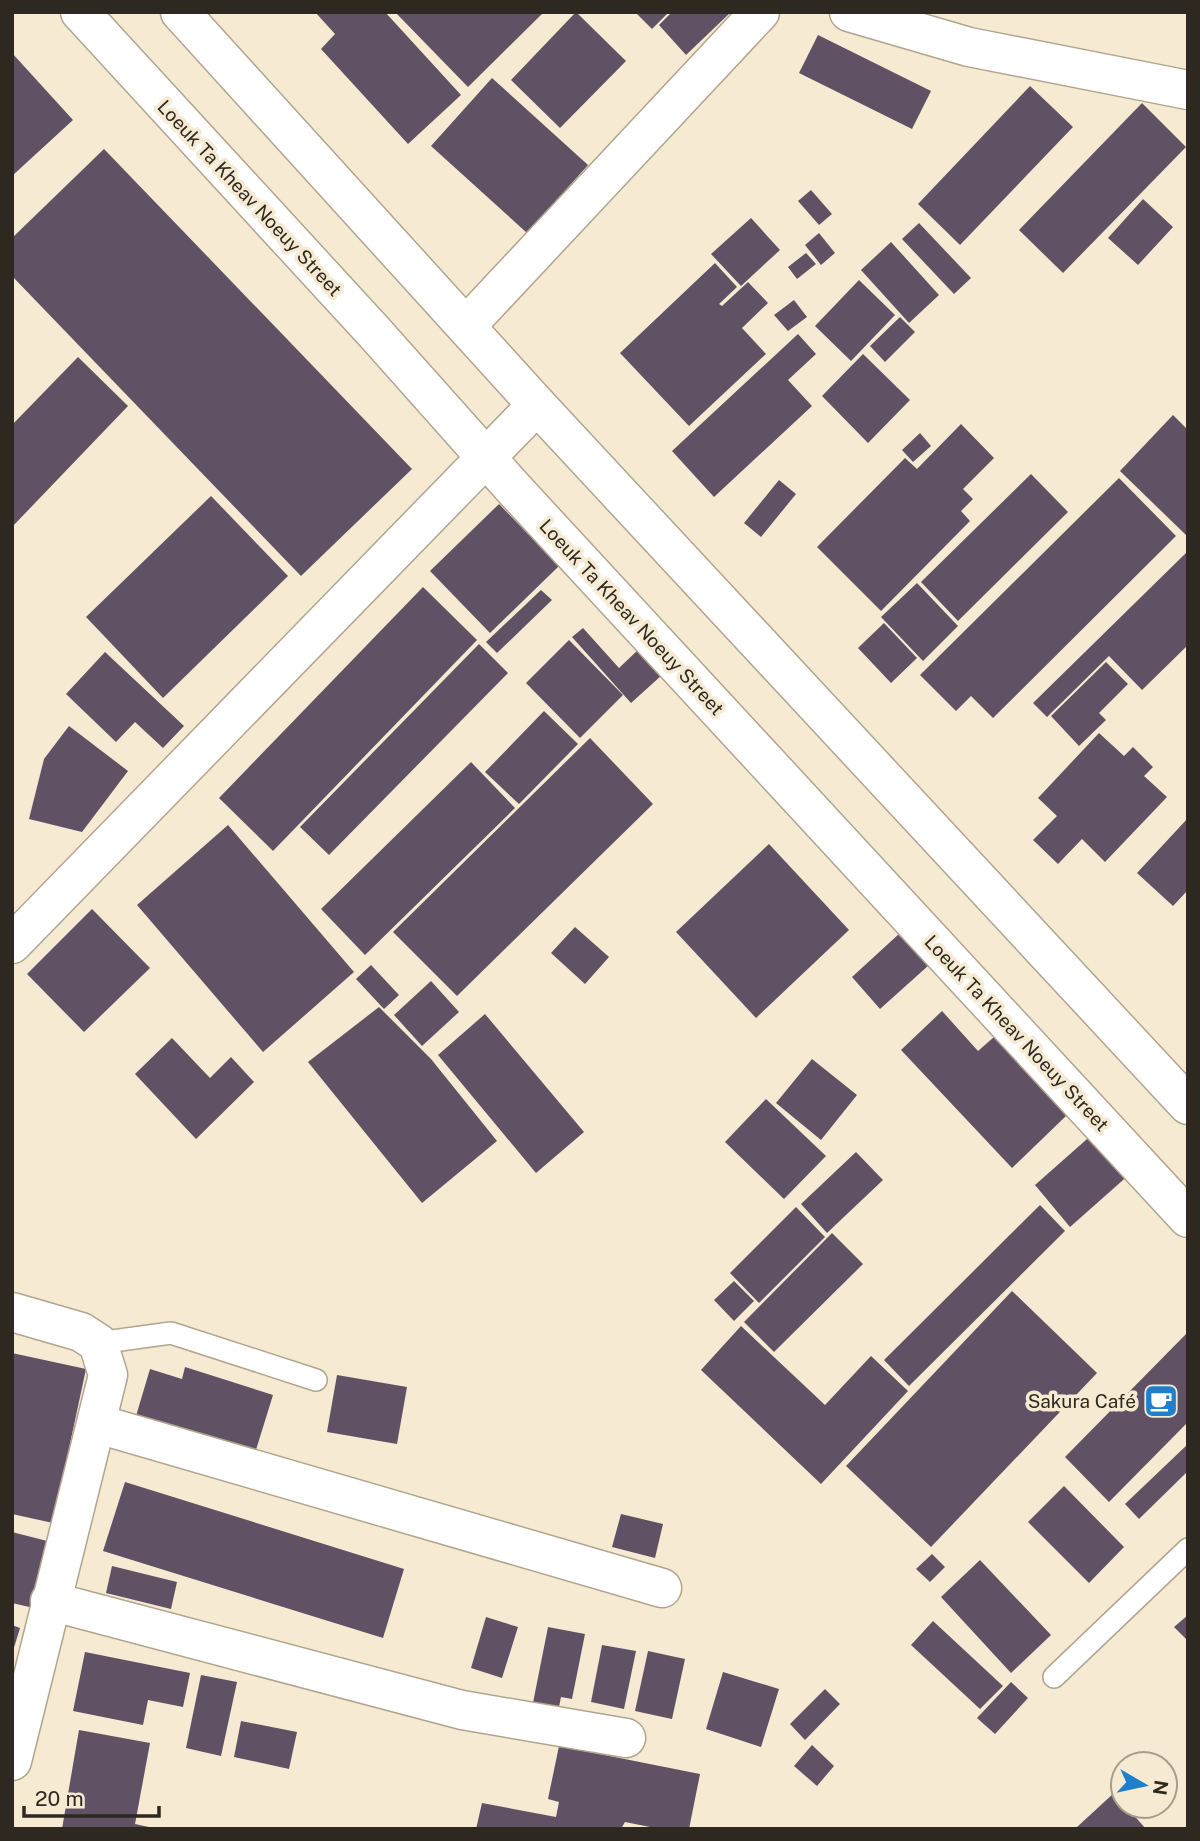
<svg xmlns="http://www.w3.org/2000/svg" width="1200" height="1841" font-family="'Public Sans',sans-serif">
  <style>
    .building { fill: #605264 }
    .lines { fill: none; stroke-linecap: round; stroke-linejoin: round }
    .service-casing { stroke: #b1a58f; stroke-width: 24 }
    .minor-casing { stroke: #b1a58f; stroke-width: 41 }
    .secondary-casing { stroke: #b1a58f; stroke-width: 41 }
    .service { stroke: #fff; stroke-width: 21 }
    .minor { stroke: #fff; stroke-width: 38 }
    .secondary { stroke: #fff; stroke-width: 38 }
    .labels { text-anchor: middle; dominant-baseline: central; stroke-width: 7; stroke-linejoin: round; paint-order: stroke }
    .street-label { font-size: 19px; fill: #2e2920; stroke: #f6ead2 }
    .poi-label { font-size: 19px; fill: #2e2920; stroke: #f6ead2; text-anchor: end }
  </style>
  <rect width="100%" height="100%" fill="#f6ead2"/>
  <g class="building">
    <path d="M 315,12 L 385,12 L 461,95 L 408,144 L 321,49 L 335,34 Z"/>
    <path d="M 395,12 L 544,12 L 468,87 Z"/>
    <path d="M 576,12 L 626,61 L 560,128 L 511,80 Z"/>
    <path d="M 635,12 L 669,12 L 652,29 Z"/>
    <path d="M 672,12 L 731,12 L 686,55 L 659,25 Z"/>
    <path d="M 818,35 L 931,91 L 912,129 L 799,73 Z"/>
    <path d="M 12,53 L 73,120 L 12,176 Z"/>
    <path d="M 492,78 L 588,165 L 527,233 L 431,146 Z"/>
    <path d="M 1030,86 L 1073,127 L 960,245 L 918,204 Z"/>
    <path d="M 1142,103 L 1186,147 L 1063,273 L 1019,230 Z"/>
    <path d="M 104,149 L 412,469 L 301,576 L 12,276 L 12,238 Z"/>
    <path d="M 811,190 L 832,214 L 819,225 L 798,201 Z"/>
    <path d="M 1143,199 L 1173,227 L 1138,265 L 1108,238 Z"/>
    <path d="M 751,218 L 780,250 L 741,286 L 711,254 Z"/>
    <path d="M 919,223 L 971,278 L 954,294 L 902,239 Z"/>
    <path d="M 819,233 L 835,253 L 821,265 L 805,245 Z"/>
    <path d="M 891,242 L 939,295 L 909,323 L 861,270 Z"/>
    <path d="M 806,253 L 816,264 L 797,279 L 788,267 Z"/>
    <path d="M 715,263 L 737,287 L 719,304 L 722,306 L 748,282 L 768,303 L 742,328 L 766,354 L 689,426 L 620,353 Z"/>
    <path d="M 859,280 L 895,315 L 851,361 L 815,326 Z"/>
    <path d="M 794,300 L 807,317 L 788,331 L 774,315 Z"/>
    <path d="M 900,317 L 915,332 L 885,362 L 870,346 Z"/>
    <path d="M 798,334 L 816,354 L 788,380 L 812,406 L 714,497 L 672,451 Z"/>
    <path d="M 863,354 L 910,400 L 868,443 L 822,396 Z"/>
    <path d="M 78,357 L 128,406 L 12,527 L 12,425 Z"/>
    <path d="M 1173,415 L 1188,430 L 1188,537 L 1120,471 Z"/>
    <path d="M 961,424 L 994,458 L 963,489 L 973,499 L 961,511 L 970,521 L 881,611 L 817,547 L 905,458 L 917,469 Z"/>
    <path d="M 920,433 L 931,446 L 913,462 L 902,450 Z"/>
    <path d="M 1031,474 L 1068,512 L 958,621 L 921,582 Z"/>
    <path d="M 1119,478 L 1176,536 L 993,718 L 971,696 L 956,711 L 920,675 Z"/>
    <path d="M 779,480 L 796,494 L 761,537 L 744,523 Z"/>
    <path d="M 211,496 L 288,576 L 163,698 L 86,617 Z"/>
    <path d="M 499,504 L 559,566 L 490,633 L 430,571 Z"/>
    <path d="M 1188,551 L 1188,645 L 1142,690 L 1109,656 L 1047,717 L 1033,703 Z"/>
    <path d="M 917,583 L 958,626 L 923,661 L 881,617 Z"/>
    <path d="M 423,587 L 477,640 L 273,851 L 219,798 Z"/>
    <path d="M 541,590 L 552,600 L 497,653 L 486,642 Z"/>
    <path d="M 884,623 L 917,658 L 891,683 L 858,648 Z"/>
    <path d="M 583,628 L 619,668 L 639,649 L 662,675 L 631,703 L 572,637 Z"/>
    <path d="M 569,640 L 623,695 L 580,738 L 526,683 Z"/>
    <path d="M 479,644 L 508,673 L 329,855 L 300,827 Z"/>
    <path d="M 105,652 L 184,726 L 163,748 L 135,722 L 116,742 L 66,694 Z"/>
    <path d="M 1106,662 L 1128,684 L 1099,713 L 1106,720 L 1079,746 L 1051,716 Z"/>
    <path d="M 544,711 L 578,744 L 519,804 L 485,772 Z"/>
    <path d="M 69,726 L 128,771 L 82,832 L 29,819 L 44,759 Z"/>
    <path d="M 1099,733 L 1124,756 L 1133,747 L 1153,767 L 1144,776 L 1167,797 L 1105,862 L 1082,839 L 1058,864 L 1033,840 L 1057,816 L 1038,798 Z"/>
    <path d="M 590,738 L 653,804 L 457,996 L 393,932 Z"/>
    <path d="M 471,762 L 515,808 L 365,955 L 321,909 Z"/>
    <path d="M 1188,818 L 1188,890 L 1173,906 L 1137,873 Z"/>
    <path d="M 228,825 L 354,972 L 263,1052 L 137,905 Z"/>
    <path d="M 769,844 L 849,930 L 756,1018 L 676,932 Z"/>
    <path d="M 92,909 L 150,968 L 84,1032 L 27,974 Z"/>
    <path d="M 575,927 L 609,957 L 585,984 L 551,953 Z"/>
    <path d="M 900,933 L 929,965 L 880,1009 L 852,977 Z"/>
    <path d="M 371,965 L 399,995 L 384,1009 L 356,979 Z"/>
    <path d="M 431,981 L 459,1012 L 422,1046 L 394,1015 Z"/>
    <path d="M 379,1007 L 431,1059 L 497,1141 L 422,1203 L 308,1062 Z"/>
    <path d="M 942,1011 L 978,1051 L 994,1037 L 1067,1115 L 1012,1168 L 901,1050 Z"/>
    <path d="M 485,1014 L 584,1132 L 536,1173 L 438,1055 Z"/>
    <path d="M 172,1038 L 210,1078 L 231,1057 L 254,1082 L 196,1139 L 135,1074 Z"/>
    <path d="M 812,1059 L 857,1095 L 821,1140 L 776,1103 Z"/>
    <path d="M 766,1099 L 826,1156 L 784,1199 L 725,1142 Z"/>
    <path d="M 1095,1132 L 1131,1173 L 1070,1227 L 1035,1185 Z"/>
    <path d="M 856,1152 L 883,1180 L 827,1233 L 801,1204 Z"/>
    <path d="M 1040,1205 L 1065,1231 L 909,1386 L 884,1360 Z"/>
    <path d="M 796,1207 L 825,1237 L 759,1303 L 730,1273 Z"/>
    <path d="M 832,1233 L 863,1264 L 774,1352 L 744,1322 Z"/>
    <path d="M 734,1281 L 754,1301 L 734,1321 L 714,1300 Z"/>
    <path d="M 1012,1291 L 1097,1373 L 931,1547 L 846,1466 Z"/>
    <path d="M 741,1326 L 825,1405 L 871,1356 L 908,1391 L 821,1484 L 701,1370 Z"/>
    <path d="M 1188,1332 L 1188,1422 L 1109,1502 L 1065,1457 Z"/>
    <path d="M 12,1353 L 86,1369 L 53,1523 L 12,1514 Z"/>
    <path d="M 185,1367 L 273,1395 L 255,1453 L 136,1416 L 150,1369 L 182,1379 Z"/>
    <path d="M 337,1375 L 407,1387 L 397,1444 L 327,1432 Z"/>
    <path d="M 1188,1444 L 1188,1471 L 1139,1519 L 1125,1504 Z"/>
    <path d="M 125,1482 L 404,1569 L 383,1638 L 103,1551 Z"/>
    <path d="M 1064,1486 L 1124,1547 L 1089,1583 L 1028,1522 Z"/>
    <path d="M 621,1514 L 663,1524 L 655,1558 L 612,1547 Z"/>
    <path d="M 12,1532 L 55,1543 L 38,1609 L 12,1603 Z"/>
    <path d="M 932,1554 L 945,1567 L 930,1582 L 916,1569 Z"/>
    <path d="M 980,1560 L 1051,1635 L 1011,1673 L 941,1597 Z"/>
    <path d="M 112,1566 L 177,1582 L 171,1609 L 106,1593 Z"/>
    <path d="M 1188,1615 L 1188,1641 L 1174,1627 Z"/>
    <path d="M 486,1617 L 518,1627 L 502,1678 L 471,1668 Z"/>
    <path d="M 933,1621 L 1003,1686 L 980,1709 L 911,1645 Z"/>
    <path d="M 12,1625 L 20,1628 L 13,1651 L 12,1651 Z"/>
    <path d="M 548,1627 L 585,1634 L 572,1699 L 561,1697 L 556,1722 L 530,1718 Z"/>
    <path d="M 602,1645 L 636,1651 L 624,1709 L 591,1702 Z"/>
    <path d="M 648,1651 L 685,1659 L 672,1719 L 635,1711 Z"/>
    <path d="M 85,1652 L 190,1673 L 183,1707 L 148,1700 L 143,1725 L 73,1711 Z"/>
    <path d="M 723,1672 L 779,1689 L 761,1747 L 706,1729 Z"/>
    <path d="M 201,1675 L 237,1682 L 221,1756 L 186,1748 Z"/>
    <path d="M 1011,1682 L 1028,1698 L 995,1734 L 977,1718 Z"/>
    <path d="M 825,1689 L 840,1704 L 805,1740 L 790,1724 Z"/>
    <path d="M 241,1721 L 297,1732 L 289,1769 L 234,1757 Z"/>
    <path d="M 79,1730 L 150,1743 L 135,1824 L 158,1829 L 62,1829 Z"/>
    <path d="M 812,1745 L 834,1766 L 817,1786 L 794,1766 Z"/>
    <path d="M 559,1746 L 700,1774 L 689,1829 L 660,1829 L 625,1822 L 621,1829 L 476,1829 L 482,1803 L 556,1817 L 559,1802 L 548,1799 Z"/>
    <path d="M 1114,1793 L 1146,1829 L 1078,1829 L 1077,1827 Z"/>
  </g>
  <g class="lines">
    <g class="service-casing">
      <g id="service">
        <path d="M 98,1343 L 171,1333 L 316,1380"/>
        <path d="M 1054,1677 L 1188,1549"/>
      </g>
    </g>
    <g class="minor-casing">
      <g id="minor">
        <path d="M 849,12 L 969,47 L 1188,90"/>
        <path d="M 467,325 L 760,12"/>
        <path d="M 12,944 L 537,405"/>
        <path d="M 12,1312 L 81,1332 L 98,1343 L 108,1375 L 12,1761"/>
        <path d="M 98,1424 L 662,1588"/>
        <path d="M 50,1601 L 462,1710 L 626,1738"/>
      </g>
    </g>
    <g class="secondary-casing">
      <g id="secondary">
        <path d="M 80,12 L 375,333 L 514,489 L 1188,1218"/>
        <path d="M 180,12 L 537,405 L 1188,1105"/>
      </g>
    </g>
    <use href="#service" class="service"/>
    <use href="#minor" class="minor"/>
    <use href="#secondary" class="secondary"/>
  </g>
  <defs>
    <g id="cafe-square" transform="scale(1.75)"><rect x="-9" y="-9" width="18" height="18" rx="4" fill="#1e80cc" stroke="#f6ead2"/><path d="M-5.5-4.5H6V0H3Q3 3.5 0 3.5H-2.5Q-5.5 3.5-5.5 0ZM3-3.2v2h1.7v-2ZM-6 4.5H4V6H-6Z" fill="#fff"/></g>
  </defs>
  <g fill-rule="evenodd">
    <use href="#cafe-square" x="1161" y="1401"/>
  </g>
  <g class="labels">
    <g class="street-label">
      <text transform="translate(250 198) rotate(47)">Loeuk Ta Kheav Noeuy Street</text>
      <text transform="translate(632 617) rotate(47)">Loeuk Ta Kheav Noeuy Street</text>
      <text transform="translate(1017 1033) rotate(47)">Loeuk Ta Kheav Noeuy Street</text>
    </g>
    <g class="poi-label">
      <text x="1136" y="1401">Sakura Café</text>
    </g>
  </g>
  <rect width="1200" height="1841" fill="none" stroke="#2e2920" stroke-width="28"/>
  <g transform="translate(1144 1785) rotate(99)"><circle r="33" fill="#f6ead2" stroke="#a69d8b" stroke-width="2"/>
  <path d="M0-5L12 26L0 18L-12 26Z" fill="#1e80cc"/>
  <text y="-10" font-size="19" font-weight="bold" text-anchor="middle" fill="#2e2920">N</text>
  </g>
  <path d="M24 1806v10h135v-10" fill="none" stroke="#2e2920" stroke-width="3.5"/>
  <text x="35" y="1806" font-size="21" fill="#2e2920" stroke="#f6ead2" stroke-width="5" paint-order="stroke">20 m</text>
</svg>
